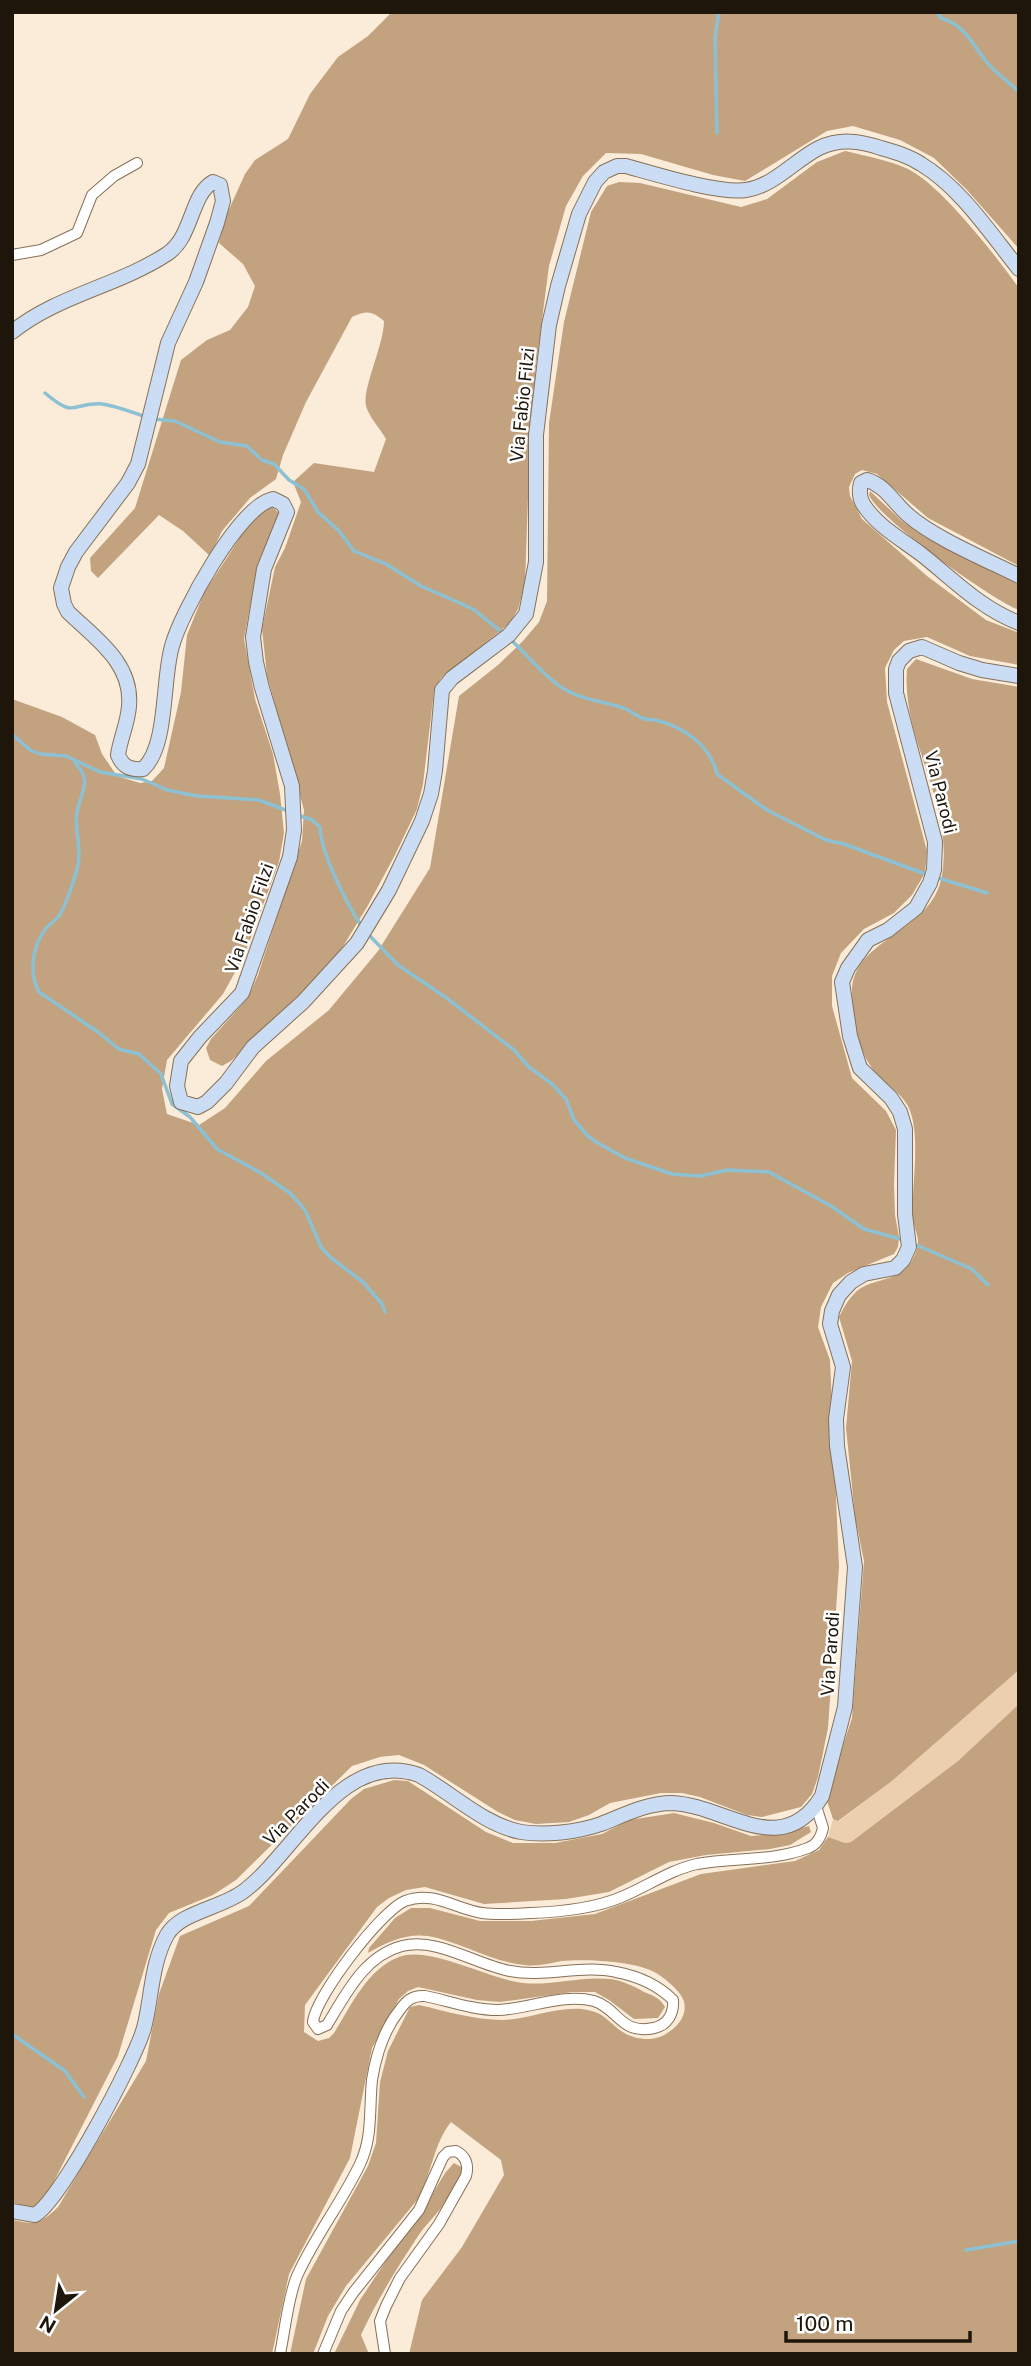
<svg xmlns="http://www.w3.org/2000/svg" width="1031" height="2366" font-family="'Public Sans',sans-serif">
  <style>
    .green { fill: #eccfae }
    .forest { fill: #c2a27f }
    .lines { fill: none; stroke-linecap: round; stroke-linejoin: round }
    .stream { stroke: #8cc1d3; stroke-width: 3.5 }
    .street-casing { stroke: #877056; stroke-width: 12 }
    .secondary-casing { stroke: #877056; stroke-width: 16 }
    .street { stroke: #fff; stroke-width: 10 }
    .secondary { stroke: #cbddf4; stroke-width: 14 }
    .labels { text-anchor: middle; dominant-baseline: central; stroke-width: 5; stroke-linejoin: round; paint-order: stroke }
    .street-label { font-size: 18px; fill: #1f160b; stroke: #fff }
  </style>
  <rect width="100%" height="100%" fill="#fbecda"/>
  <path class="green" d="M 1019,1670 L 1019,1704 L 958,1761 L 851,1842 L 845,1843 L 828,1837 L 833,1819 L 839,1821 L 892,1781 Z"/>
  <g class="forest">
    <path d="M 392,12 L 1019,12 L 1019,249 L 967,190 L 934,158 L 900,140 L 853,126 L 827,131 L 745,181 L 713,175 L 641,154 L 606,153 L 583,176 L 566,206 L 549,266 L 535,373 L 530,442 L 525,583 L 518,609 L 510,623 L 441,678 L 434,691 L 423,784 L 417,809 L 395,855 L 367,907 L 339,953 L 288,1007 L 231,1061 L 222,1066 L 210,1060 L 206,1048 L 211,1039 L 248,998 L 258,975 L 302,841 L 304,810 L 267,675 L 262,629 L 275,567 L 285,548 L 301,502 L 293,482 L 314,463 L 374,472 L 386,439 C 381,430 369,417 366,406 C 362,388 384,345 384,321 C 372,311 367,310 352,317 L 306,402 L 283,455 L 276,479 L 250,498 L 222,531 L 210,556 L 183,531 L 159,515 L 98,578 L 91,571 L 90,558 L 135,508 L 181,360 L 207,340 L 230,330 L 248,307 L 255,286 L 243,264 L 219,243 L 226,216 L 245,174 L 255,160 L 288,139 L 310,94 L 338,57 L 368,36 Z"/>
    <path d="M 845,151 C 866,156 888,160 908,169 C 942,186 995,255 1019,288 L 1019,566 L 928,518 L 877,474 L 862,470 L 855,474 L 849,487 L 850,496 L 862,519 L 927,576 L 986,620 L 1019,633 L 1019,665 L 970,656 L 927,637 L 904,641 L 894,650 L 885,668 L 887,702 L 927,851 L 925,873 L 912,895 L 894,913 L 864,929 L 841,953 L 832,976 L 832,1006 L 852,1078 L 886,1111 L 896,1130 L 894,1185 L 895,1215 L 899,1237 L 898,1247 L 894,1254 L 848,1273 L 833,1283 L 821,1307 L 818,1327 L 830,1360 L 839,1566 L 828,1728 L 818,1777 L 812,1794 L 801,1807 L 762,1817 L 747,1815 L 700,1797 L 682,1793 L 661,1793 L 610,1803 L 589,1815 L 569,1822 L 536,1824 L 515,1820 L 498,1812 L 424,1765 L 399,1755 L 380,1757 L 352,1766 L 236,1880 L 213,1895 L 169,1913 L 156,1930 L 118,2056 L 49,2191 L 34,2207 L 27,2207 L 12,2202 L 12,699 L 62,717 L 95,735 L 102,754 L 117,776 L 140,783 L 152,781 L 164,768 L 181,692 L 187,635 L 204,593 L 243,533 L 262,512 L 272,507 L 279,513 L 258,563 L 244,639 L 255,699 L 273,754 L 280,794 L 284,833 L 279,862 L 244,956 L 223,994 L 167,1060 L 162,1089 L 167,1114 L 199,1125 L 225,1108 L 266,1061 L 329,1010 L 378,951 L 430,868 L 459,696 L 498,665 L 523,641 L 539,622 L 547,601 L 549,423 L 564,322 L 591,212 L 607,186 L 619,182 L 640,183 L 741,207 L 767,199 L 817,162 Z"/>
    <path d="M 870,491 L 902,521 L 925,537 L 1019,585 L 1019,610 C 992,600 879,519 869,495 Z"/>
    <path d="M 916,659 L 972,679 L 1019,687 L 1019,1670 L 892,1781 L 838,1821 L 833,1819 L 826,1798 L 852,1718 L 864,1561 L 855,1516 L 846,1428 L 852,1361 L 839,1317 C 844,1307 851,1294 861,1288 C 877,1278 900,1281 911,1262 C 914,1257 918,1249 918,1242 C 918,1234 913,1225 913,1217 C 911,1186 922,1134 908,1106 C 900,1092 885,1083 875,1072 C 858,1052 852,1017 852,992 C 852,938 933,933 942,875 C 954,803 901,739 907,669 Z"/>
    <path d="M 1019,1704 L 1019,2354 L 409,2354 L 422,2300 L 462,2247 L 504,2175 L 501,2160 L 451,2122 C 433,2145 432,2173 418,2199 L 346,2286 L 328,2316 L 313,2354 L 290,2354 L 306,2279 L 368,2166 L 376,2143 L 380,2082 L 388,2051 L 410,2007 L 419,2005 C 446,2011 474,2020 502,2020 C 531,2020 562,2003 592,2011 C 612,2016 616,2038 647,2039 C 668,2040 696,2015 680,1994 C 675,1987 663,1977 656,1973 C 636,1961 584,1959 562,1961 C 550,1963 537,1967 525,1965 C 491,1962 461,1942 428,1936 C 406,1933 387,1942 368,1953 L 369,1948 L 395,1918 L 411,1908 L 430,1908 L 480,1921 L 531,1921 L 595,1914 L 701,1874 L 795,1861 L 819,1850 L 828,1837 L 845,1843 L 851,1842 L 958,1761 Z"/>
    <path d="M 394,1780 L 408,1781 L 486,1832 L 513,1843 L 555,1843 L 602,1834 L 629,1820 L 674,1813 L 714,1823 L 751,1836 L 775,1834 L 809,1826 L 811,1832 L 790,1845 L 770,1849 L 706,1855 L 669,1862 L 609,1892 L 566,1899 L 484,1904 L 425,1887 L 406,1890 L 389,1898 L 377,1907 L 305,2005 L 304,2032 L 318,2041 L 329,2038 L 334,2033 C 351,2006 367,1969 399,1957 C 428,1945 489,1979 523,1983 C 551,1986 581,1976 609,1979 C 621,1980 634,1986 644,1992 C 653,1995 661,1999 665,2007 L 658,2018 L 634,2019 L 609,2000 L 595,1992 L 572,1992 L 500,2002 L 477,2000 L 418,1987 L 408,1991 L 399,1999 L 372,2048 L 350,2158 L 289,2274 L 272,2354 L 12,2354 L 12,2220 C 37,2225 40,2224 58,2207 L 146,2061 L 159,1994 L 180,1936 L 249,1906 L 351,1799 L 364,1789 Z"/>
    <path d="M 454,2163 L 463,2168 C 460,2193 432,2216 418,2236 C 397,2268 377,2300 361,2335 L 369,2354 L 334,2354 L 360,2300 L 399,2241 L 421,2213 L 445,2173 Z"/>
  </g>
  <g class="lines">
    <g class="stream">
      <path d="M 937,12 L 941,18 C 963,24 972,43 985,60 C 994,72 1008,81 1019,92"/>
      <path d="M 717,133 L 715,38 L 719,12"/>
      <path d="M 45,393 C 77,420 70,402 102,404 C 116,406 132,412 146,417"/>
      <path d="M 153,419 L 175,421 L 220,442 L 247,446 L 262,460 L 274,464 L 289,480 L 304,489 L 318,512 L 339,531 L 354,551 L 386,564 L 421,586 L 473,609 L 503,633"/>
      <path d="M 509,638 C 528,655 543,676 564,689 C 584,701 605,701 626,709 C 632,712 638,717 645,719 C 648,720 653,719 655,720 C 683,726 711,746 717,774 L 767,810 L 826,840 L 844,844 L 928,875"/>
      <path d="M 12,734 L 30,750 L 40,754 L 66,756 L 100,772 L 142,779 L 167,790 L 197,796 L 259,800 L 288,811"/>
      <path d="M 75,763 C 93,781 81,791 77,812 C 74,829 82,848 78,865 C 75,878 66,905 59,916 C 55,921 48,925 44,931 C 32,948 29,974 39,992 L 98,1032 L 119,1049 L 139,1054 L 161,1074 L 172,1104 L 190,1117 L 217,1149 L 261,1173 L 290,1193 L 305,1210 L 321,1247 L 330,1257 L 363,1282 L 382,1304 L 385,1312"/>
      <path d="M 298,815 L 312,820 L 320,827 C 321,854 347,904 362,927"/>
      <path d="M 935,877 L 987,893"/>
      <path d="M 367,933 L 398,965 L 448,999 L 514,1050 L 529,1067 L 552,1084 L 566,1099 L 574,1120 L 588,1136 L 596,1142 L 625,1158 L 672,1174 L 700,1176 L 728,1170 L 769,1172 L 831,1206 L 864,1229 L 904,1240"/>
      <path d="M 914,1244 L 972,1269 L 988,1285"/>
      <path d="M 12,2034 L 65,2071 L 84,2097"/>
      <path d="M 966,2250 L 1019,2241"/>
    </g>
    <g class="street-casing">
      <g id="street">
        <path d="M 12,255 L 41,250 L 77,233 L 92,195 L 114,176 L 137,163"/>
        <path d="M 280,2354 C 285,2330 288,2297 297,2276 C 315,2236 342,2202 360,2164 C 373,2137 369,2108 372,2080 C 376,2055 384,2030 399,2011 C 406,2001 412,1995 425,1996 C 449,2001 473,2010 498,2010 C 529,2009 563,1993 594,2001 C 619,2009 620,2035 654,2028 C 668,2025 674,2013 673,2000 C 658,1985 637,1976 616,1972 C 582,1964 545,1978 510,1971 C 476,1965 438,1937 402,1946 C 364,1956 346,1994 327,2025 L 318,2029 L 313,2022 C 315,1997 381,1911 405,1901 C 433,1890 455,1909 482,1913 C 497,1915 515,1914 530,1913 C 559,1912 592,1909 619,1898 C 645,1888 669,1870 697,1864 C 734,1857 771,1862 808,1848 C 817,1845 821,1837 823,1828 L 816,1806"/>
        <path d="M 323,2354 L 341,2311 L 353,2293 L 419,2210 L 443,2157 L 448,2152 L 456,2151 C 466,2156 469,2165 466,2176 L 439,2224 L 400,2278 L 386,2306 L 380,2321 L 385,2354"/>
      </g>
    </g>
    <g class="secondary-casing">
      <g id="secondary">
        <path d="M 12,332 C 58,295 118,286 167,254 C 193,237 190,195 213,182 L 220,185 L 223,201 L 217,223 L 196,282 L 168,343 L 138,464 L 128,483 L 76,552 L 68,567 L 61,588 L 64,604 L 68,612 C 95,638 133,663 129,706 C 128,723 120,739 118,755 C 123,767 130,770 143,769 C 168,747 162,680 172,646 C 181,613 239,506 273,499 L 283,504 L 287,512 L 264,569 L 253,637 L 256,662 L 262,688 L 292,786 L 294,830 L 290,857 L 242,993 L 200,1037 L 181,1061 L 177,1086 L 181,1102 L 198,1107 L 207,1102 L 226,1083 L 253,1047 L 303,1002 L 357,943 L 389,890 L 422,821 L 431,794 L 435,771 L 442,690 L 452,678 L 509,635 L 526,614 L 536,562 L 536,435 L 549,325 L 558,286 L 579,214 L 595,182 L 604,172 L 617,166 L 626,166 C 655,174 719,194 746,190 C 774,186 795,160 819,148 C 840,138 860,141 881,148 C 895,152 909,156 921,164 C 961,188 990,233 1019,269"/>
        <path d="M 1019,576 C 987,560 934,538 908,515 C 894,503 885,485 867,480 L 861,483 C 859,491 859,497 863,504 C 877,526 901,539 921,554 C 953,579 980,608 1019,623"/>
        <path d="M 12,2211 L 35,2215 C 61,2200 135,2060 144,2028 C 152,1997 151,1964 167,1935 C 180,1912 222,1908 244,1891 C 295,1853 342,1747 419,1775 C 452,1793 484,1825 521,1832 C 545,1836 578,1832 601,1824 C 624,1815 647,1803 672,1803 C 725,1805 782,1862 822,1796 L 845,1707 L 855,1567 L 837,1446 L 836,1419 L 843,1367 L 830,1324 L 832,1311 L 839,1295 L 851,1282 L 864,1274 L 895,1268 L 903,1260 L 909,1247 L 905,1214 L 905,1129 L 900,1112 L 891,1098 L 860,1068 L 850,1036 L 842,982 L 848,968 L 868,940 L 888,930 L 916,908 L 930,883 L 934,870 L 935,842 L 896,693 L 896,669 L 899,661 L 909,651 L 922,647 L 959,663 L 982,670 L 1019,676"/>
      </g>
    </g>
    <use href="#street" class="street"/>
    <use href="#secondary" class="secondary"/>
  </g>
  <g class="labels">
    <g class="street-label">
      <text transform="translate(522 405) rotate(-84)">Via Fabio Filzi</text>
      <text transform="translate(941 792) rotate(76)">Via Parodi</text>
      <text transform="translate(249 918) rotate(-71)">Via Fabio Filzi</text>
      <text transform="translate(830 1654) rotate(-86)">Via Parodi</text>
      <text transform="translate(296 1812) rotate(-45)">Via Parodi</text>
    </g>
  </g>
  <rect width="1031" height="2366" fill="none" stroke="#1f160b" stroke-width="28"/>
  <g transform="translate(56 2310) rotate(210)" stroke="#ffffff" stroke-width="5" paint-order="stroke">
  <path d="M0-5L12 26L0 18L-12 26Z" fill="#1f160b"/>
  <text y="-10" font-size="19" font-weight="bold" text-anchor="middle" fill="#1f160b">N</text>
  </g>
  <path d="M786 2331v10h184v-10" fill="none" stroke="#1f160b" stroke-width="3.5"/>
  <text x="796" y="2331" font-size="21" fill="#1f160b" stroke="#ffffff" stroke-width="5" paint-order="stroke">100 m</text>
</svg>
